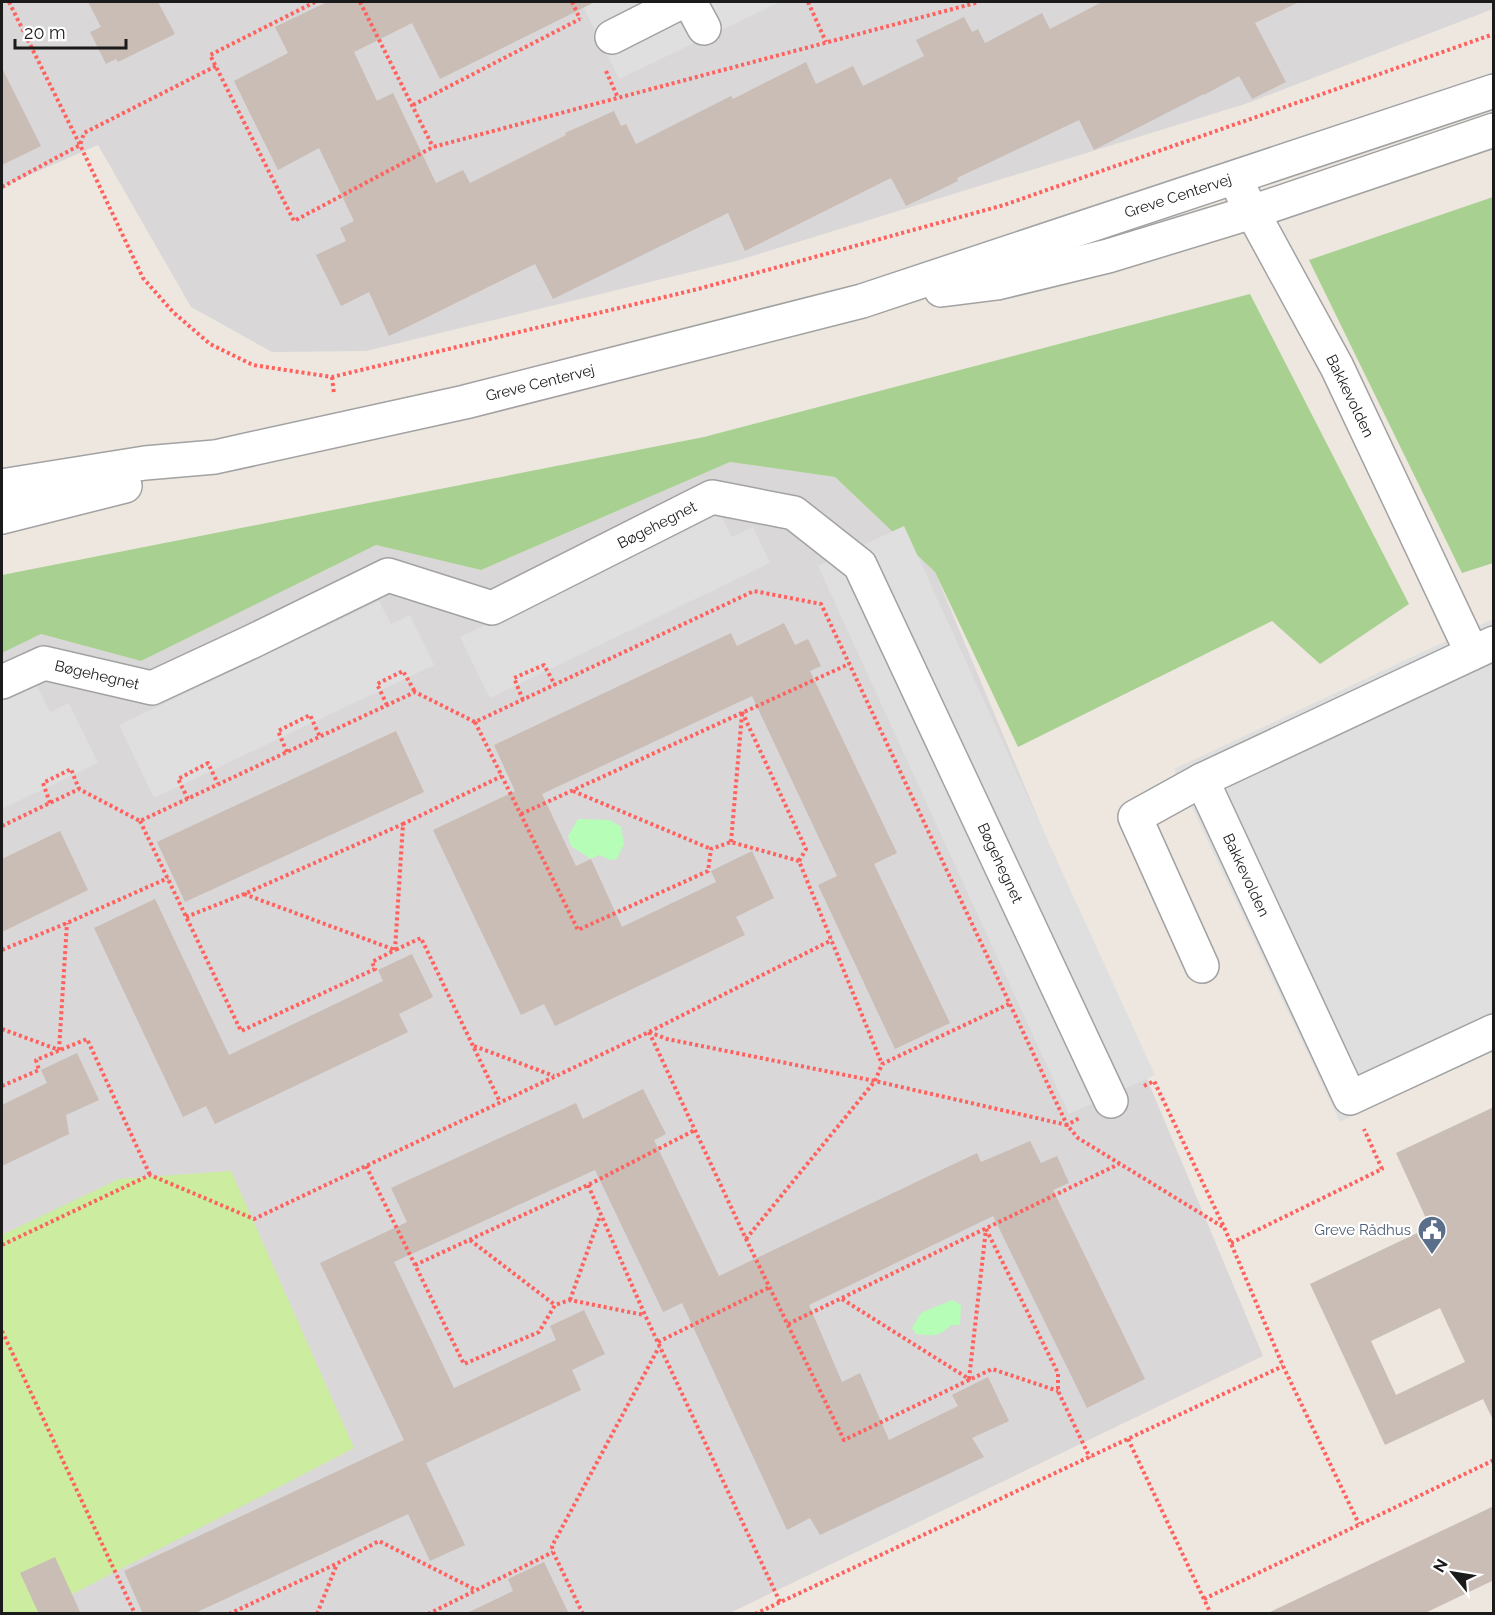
<svg xmlns="http://www.w3.org/2000/svg" width="1495" height="1615" font-family="Raleway,sans-serif">
  <style>
    .residential { fill: #d9d7d8 }
    .grass { fill: #cceda0 }
    .forest { fill: #a8d090 }
    .park { fill: #b6fdb7 }
    .parking { fill: #dfdfdf }
    .building { fill: #c9bdb5; fill-rule: evenodd }
    .lines { fill: none; stroke-linecap: round; stroke-linejoin: round }
    .minor-casing { stroke: #a2a2a2; stroke-width: 36 }
    .path { stroke: #ff625e; stroke-width: 4; stroke-dasharray: 3 3; stroke-linecap: butt }
    .minor { stroke: #fff; stroke-width: 33 }
    .labels { text-anchor: middle; dominant-baseline: central; stroke-width: 4.5; stroke-linejoin: round; paint-order: stroke }
    .street-label { font-size: 15px; fill: #1b1b1b; stroke: #fff }
    .service-label { font-size: 15px; fill: #4e5e75; stroke: #fff; text-anchor: end }
  </style>
  <rect width="100%" height="100%" fill="#ede7df"/>
  <g class="residential">
    <path d="M 2,2 L 1493,2 L 1493,9 L 1245,104 L 736,261 L 366,351 L 272,352 L 191,307 L 98,145 L 2,187 Z"/>
    <path d="M 730,462 L 835,477 L 935,572 L 1263,1356 L 730,1613 L 2,1613 L 2,653 L 41,634 L 141,661 L 376,545 L 481,570 Z"/>
  </g>
  <path class="grass" d="M 231,1171 L 354,1448 L 36,1613 L 2,1614 L 2,1235 L 119,1179 Z"/>
  <g class="forest">
    <path d="M 1493,197 L 1493,563 L 1462,573 L 1309,260 Z"/>
    <path d="M 1250,294 L 1409,604 L 1320,664 L 1272,621 L 1018,747 L 935,572 L 835,477 L 730,462 L 481,570 L 376,545 L 141,661 L 41,634 L 2,653 L 2,575 L 704,437 Z"/>
  </g>
  <g class="park">
    <path d="M 578,819 L 610,820 L 621,827 L 624,844 L 617,859 L 610,860 L 599,855 L 591,859 L 571,846 L 568,836 Z"/>
    <path d="M 952,1300 L 961,1305 L 960,1325 L 951,1325 C 939,1337 933,1336 916,1334 L 912,1328 L 921,1313 Z"/>
  </g>
  <g class="parking">
    <path d="M 581,2 L 780,2 L 619,79 Z"/>
    <path d="M 720,513 L 732,537 L 753,527 L 770,563 L 490,698 L 460,637 Z"/>
    <path d="M 904,526 L 1155,1075 L 1069,1114 L 818,566 Z"/>
    <path d="M 379,601 L 391,624 L 410,615 L 434,665 L 154,798 L 119,725 Z"/>
    <path d="M 1493,619 L 1493,1049 L 1340,1122 L 1174,769 Z"/>
    <path d="M 35,682 L 50,712 L 69,703 L 98,763 L 2,809 L 2,698 Z"/>
  </g>
  <g class="building">
    <path d="M 88,2 L 158,2 L 175,34 L 118,62 L 116,59 L 106,64 L 90,32 L 101,27 Z"/>
    <path d="M 327,2 L 595,2 L 440,79 L 412,23 L 354,52 L 377,101 L 393,93 L 436,183 L 463,170 L 470,183 L 566,135 L 565,133 L 614,111 L 621,126 L 626,124 L 636,144 L 731,96 L 733,99 L 806,62 L 816,84 L 853,66 L 863,86 L 924,56 L 916,40 L 964,17 L 972,32 L 978,29 L 985,43 L 1042,13 L 1050,29 L 1102,2 L 1299,2 L 1255,23 L 1286,82 L 1252,99 L 1239,76 L 1204,95 L 1204,94 L 1094,150 L 1079,120 L 957,178 L 958,181 L 906,206 L 891,178 L 745,251 L 728,213 L 553,299 L 535,264 L 389,336 L 369,292 L 341,306 L 316,255 L 346,241 L 340,228 L 354,221 L 319,148 L 278,170 L 234,81 L 288,53 L 275,27 Z"/>
    <path d="M 2,68 L 41,146 L 2,165 Z"/>
    <path d="M 784,623 L 795,645 L 808,639 L 821,666 L 810,671 L 897,853 L 874,864 L 950,1023 L 895,1049 L 818,885 L 837,876 L 752,696 L 542,794 L 576,866 L 591,859 L 622,927 L 716,882 L 711,871 L 752,851 L 774,898 L 736,917 L 745,935 L 555,1026 L 544,1004 L 521,1015 L 433,830 L 515,791 L 494,745 L 731,633 L 737,646 Z"/>
    <path d="M 396,731 L 424,792 L 185,902 L 157,842 Z"/>
    <path d="M 60,831 L 88,890 L 2,932 L 2,859 Z"/>
    <path d="M 155,899 L 229,1055 L 383,981 L 378,970 L 412,954 L 433,997 L 399,1014 L 408,1032 L 215,1124 L 206,1106 L 183,1117 L 94,928 Z"/>
    <path d="M 77,1053 L 99,1100 L 66,1115 L 69,1134 L 2,1166 L 2,1105 L 47,1083 L 41,1070 Z"/>
    <path d="M 643,1089 L 666,1134 L 654,1140 L 719,1276 L 977,1153 L 981,1162 L 1030,1141 L 1041,1163 L 1057,1156 L 1069,1183 L 1053,1190 L 1145,1379 L 1087,1408 L 993,1216 L 809,1305 L 842,1382 L 860,1373 L 889,1440 L 958,1406 L 952,1395 L 988,1377 L 1009,1421 L 972,1438 L 984,1457 L 820,1535 L 810,1518 L 787,1530 L 682,1303 L 663,1312 L 595,1170 L 394,1262 L 454,1388 L 556,1340 L 550,1326 L 584,1310 L 605,1354 L 572,1370 L 581,1390 L 426,1463 L 465,1545 L 430,1561 L 408,1514 L 193,1614 L 143,1614 L 124,1571 L 404,1440 L 320,1263 L 407,1222 L 391,1188 L 576,1103 L 583,1119 Z"/>
    <path d="M 1494,1107 L 1494,1422 L 1483,1399 L 1385,1445 L 1310,1284 L 1430,1227 L 1396,1153 ZM 1440,1308 L 1465,1362 L 1396,1395 L 1371,1341 Z"/>
    <path d="M 1494,1506 L 1494,1580 L 1423,1614 L 1266,1614 Z"/>
    <path d="M 55,1557 L 81,1614 L 39,1614 L 20,1573 Z"/>
    <path d="M 544,1562 L 569,1614 L 465,1614 L 513,1591 L 508,1579 Z"/>
  </g>
  <g class="lines">
    <g class="minor-casing">
      <g id="minor">
        <path d="M 690,2 L 704,28"/>
        <path d="M 612,37 L 681,2"/>
        <path d="M 1242,193 L 1337,367 L 1472,653"/>
        <path d="M 941,290 L 997,283 L 1108,256 L 1252,212 L 1494,130"/>
        <path d="M 2,486 L 145,463 L 215,457 L 465,402 L 862,301 L 1494,91"/>
        <path d="M 2,517 L 125,486"/>
        <path d="M 1494,643 L 1202,780 L 1350,1098 L 1494,1031"/>
        <path d="M 2,682 L 44,663 L 152,688 L 251,642 L 388,575 L 492,608 L 712,497 L 794,513 L 860,565 L 1111,1101"/>
        <path d="M 1202,780 L 1135,817 L 1202,966"/>
      </g>
    </g>
    <g class="path">
      <path d="M 9,2 L 80,145 L 143,278 L 173,312 L 210,344 L 253,365 L 332,377 L 698,289 L 1004,205 L 1494,34"/>
      <path d="M 315,2 L 210,55 L 294,221 L 433,147 L 979,2"/>
      <path d="M 360,2 L 433,147"/>
      <path d="M 572,2 L 580,19"/>
      <path d="M 808,2 L 826,42"/>
      <path d="M 606,71 L 618,98"/>
      <path d="M 413,105 L 580,19"/>
      <path d="M 2,187 L 80,145 L 84,133 L 216,66"/>
      <path d="M 332,377 L 334,394"/>
      <path d="M 523,700 L 514,678 L 544,665 L 555,685"/>
      <path d="M 387,705 L 377,684 L 403,671 L 415,692"/>
      <path d="M 742,712 L 806,849 L 799,861 L 882,1064"/>
      <path d="M 475,722 L 578,930 L 708,871 L 711,849 L 731,842 L 799,861"/>
      <path d="M 287,752 L 278,731 L 310,715 L 320,737"/>
      <path d="M 573,791 L 711,849"/>
      <path d="M 188,799 L 178,779 L 208,763 L 218,784"/>
      <path d="M 50,803 L 43,783 L 71,769 L 79,789"/>
      <path d="M 521,814 L 849,664"/>
      <path d="M 140,821 L 241,1031 L 375,969 L 372,962 L 395,950 L 403,824 L 502,776"/>
      <path d="M 2,826 L 79,789 L 140,821 L 415,692 L 475,722 L 754,591 L 821,604 L 1067,1125 L 1081,1117"/>
      <path d="M 731,842 L 742,714"/>
      <path d="M 244,894 L 395,950 L 421,938 L 500,1102"/>
      <path d="M 186,917 L 244,894 L 403,824"/>
      <path d="M 2,950 L 67,923 L 168,878"/>
      <path d="M 2,1029 L 59,1050"/>
      <path d="M 649,1032 L 746,1239 L 844,1440 L 992,1369 L 1058,1391"/>
      <path d="M 649,1032 L 667,1039 L 875,1081 L 1067,1125 L 1078,1138 L 1223,1227"/>
      <path d="M 474,1046 L 554,1076"/>
      <path d="M 59,1050 L 67,923"/>
      <path d="M 2,1086 L 39,1070 L 36,1060 L 87,1039 L 150,1175"/>
      <path d="M 1144,1086 L 1154,1081 L 1224,1227 L 1283,1366 L 1359,1524"/>
      <path d="M 366,1166 L 464,1364 L 539,1332 L 555,1305 L 570,1300 L 644,1315"/>
      <path d="M 588,1185 L 645,1315 L 780,1602"/>
      <path d="M 986,1229 L 1058,1373 L 1058,1391 L 1090,1458"/>
      <path d="M 746,1239 L 875,1081 L 882,1064 L 1009,1004"/>
      <path d="M 470,1240 L 555,1305"/>
      <path d="M 1231,1243 L 1382,1169 L 1364,1129"/>
      <path d="M 2,1245 L 150,1175 L 254,1219 L 649,1032 L 832,940"/>
      <path d="M 415,1265 L 588,1185 L 695,1130"/>
      <path d="M 842,1299 L 969,1379 L 986,1229"/>
      <path d="M 570,1300 L 600,1216"/>
      <path d="M 788,1324 L 1119,1164"/>
      <path d="M 2,1331 L 135,1614"/>
      <path d="M 658,1342 L 770,1287"/>
      <path d="M 1128,1439 L 1211,1614"/>
      <path d="M 1204,1599 L 1494,1460"/>
      <path d="M 229,1614 L 338,1563 L 379,1541 L 476,1590"/>
      <path d="M 317,1614 L 337,1564"/>
      <path d="M 428,1614 L 553,1552"/>
      <path d="M 583,1614 L 553,1552 L 552,1546 L 659,1347"/>
      <path d="M 755,1614 L 1283,1366"/>
    </g>
    <use href="#minor" class="minor"/>
  </g>
  <defs>
    <g id="civic-pin" transform="scale(1.5)"><path d="M0 17L-7.5 6A9.5 9.5 0 1 1 7.5 6Z" fill="#5c6f8a" stroke="#fff"/><path d="M-.6-6.5H3V-4.5H.6V-3L4-1V1h2V6H-6V1h2V-1L-.6-3ZM-1.2 2.5V6h2.4V2.5Z" fill="#fff"/></g>
  </defs>
  <g fill-rule="evenodd">
    <use href="#civic-pin" x="1432" y="1230"/>
  </g>
  <g class="labels">
    <g class="street-label">
      <text transform="translate(1178 196) rotate(-18)">Greve Centervej</text>
      <text transform="translate(540 383) rotate(-14)">Greve Centervej</text>
      <text transform="translate(1350 396) rotate(64)">Bakkevolden</text>
      <text transform="translate(657 525) rotate(-27)">Bøgehegnet</text>
      <text transform="translate(97 675) rotate(13)">Bøgehegnet</text>
      <text transform="translate(1000 863) rotate(65)">Bøgehegnet</text>
      <text transform="translate(1246 875) rotate(65)">Bakkevolden</text>
    </g>
    <g class="service-label">
      <text x="1411" y="1230">Greve Rådhus</text>
    </g>
  </g>
  <rect width="1495" height="1615" fill="none" stroke="#1b1b1b" stroke-width="6"/>
  <g transform="translate(1453 1573) rotate(300)" stroke="#ffffff" stroke-width="4.5" paint-order="stroke">
  <path d="M0-4.5L10 22L0 15L-10 22Z" fill="#1b1b1b"/>
  <text y="-9" font-size="16" font-weight="bold" text-anchor="middle" fill="#1b1b1b">N</text>
  </g>
  <path d="M15 39v9h111v-9" fill="none" stroke="#1b1b1b" stroke-width="3"/>
  <text x="24" y="39" font-size="18" fill="#1b1b1b" stroke="#ffffff" stroke-width="4.5" paint-order="stroke">20 m</text>
</svg>
